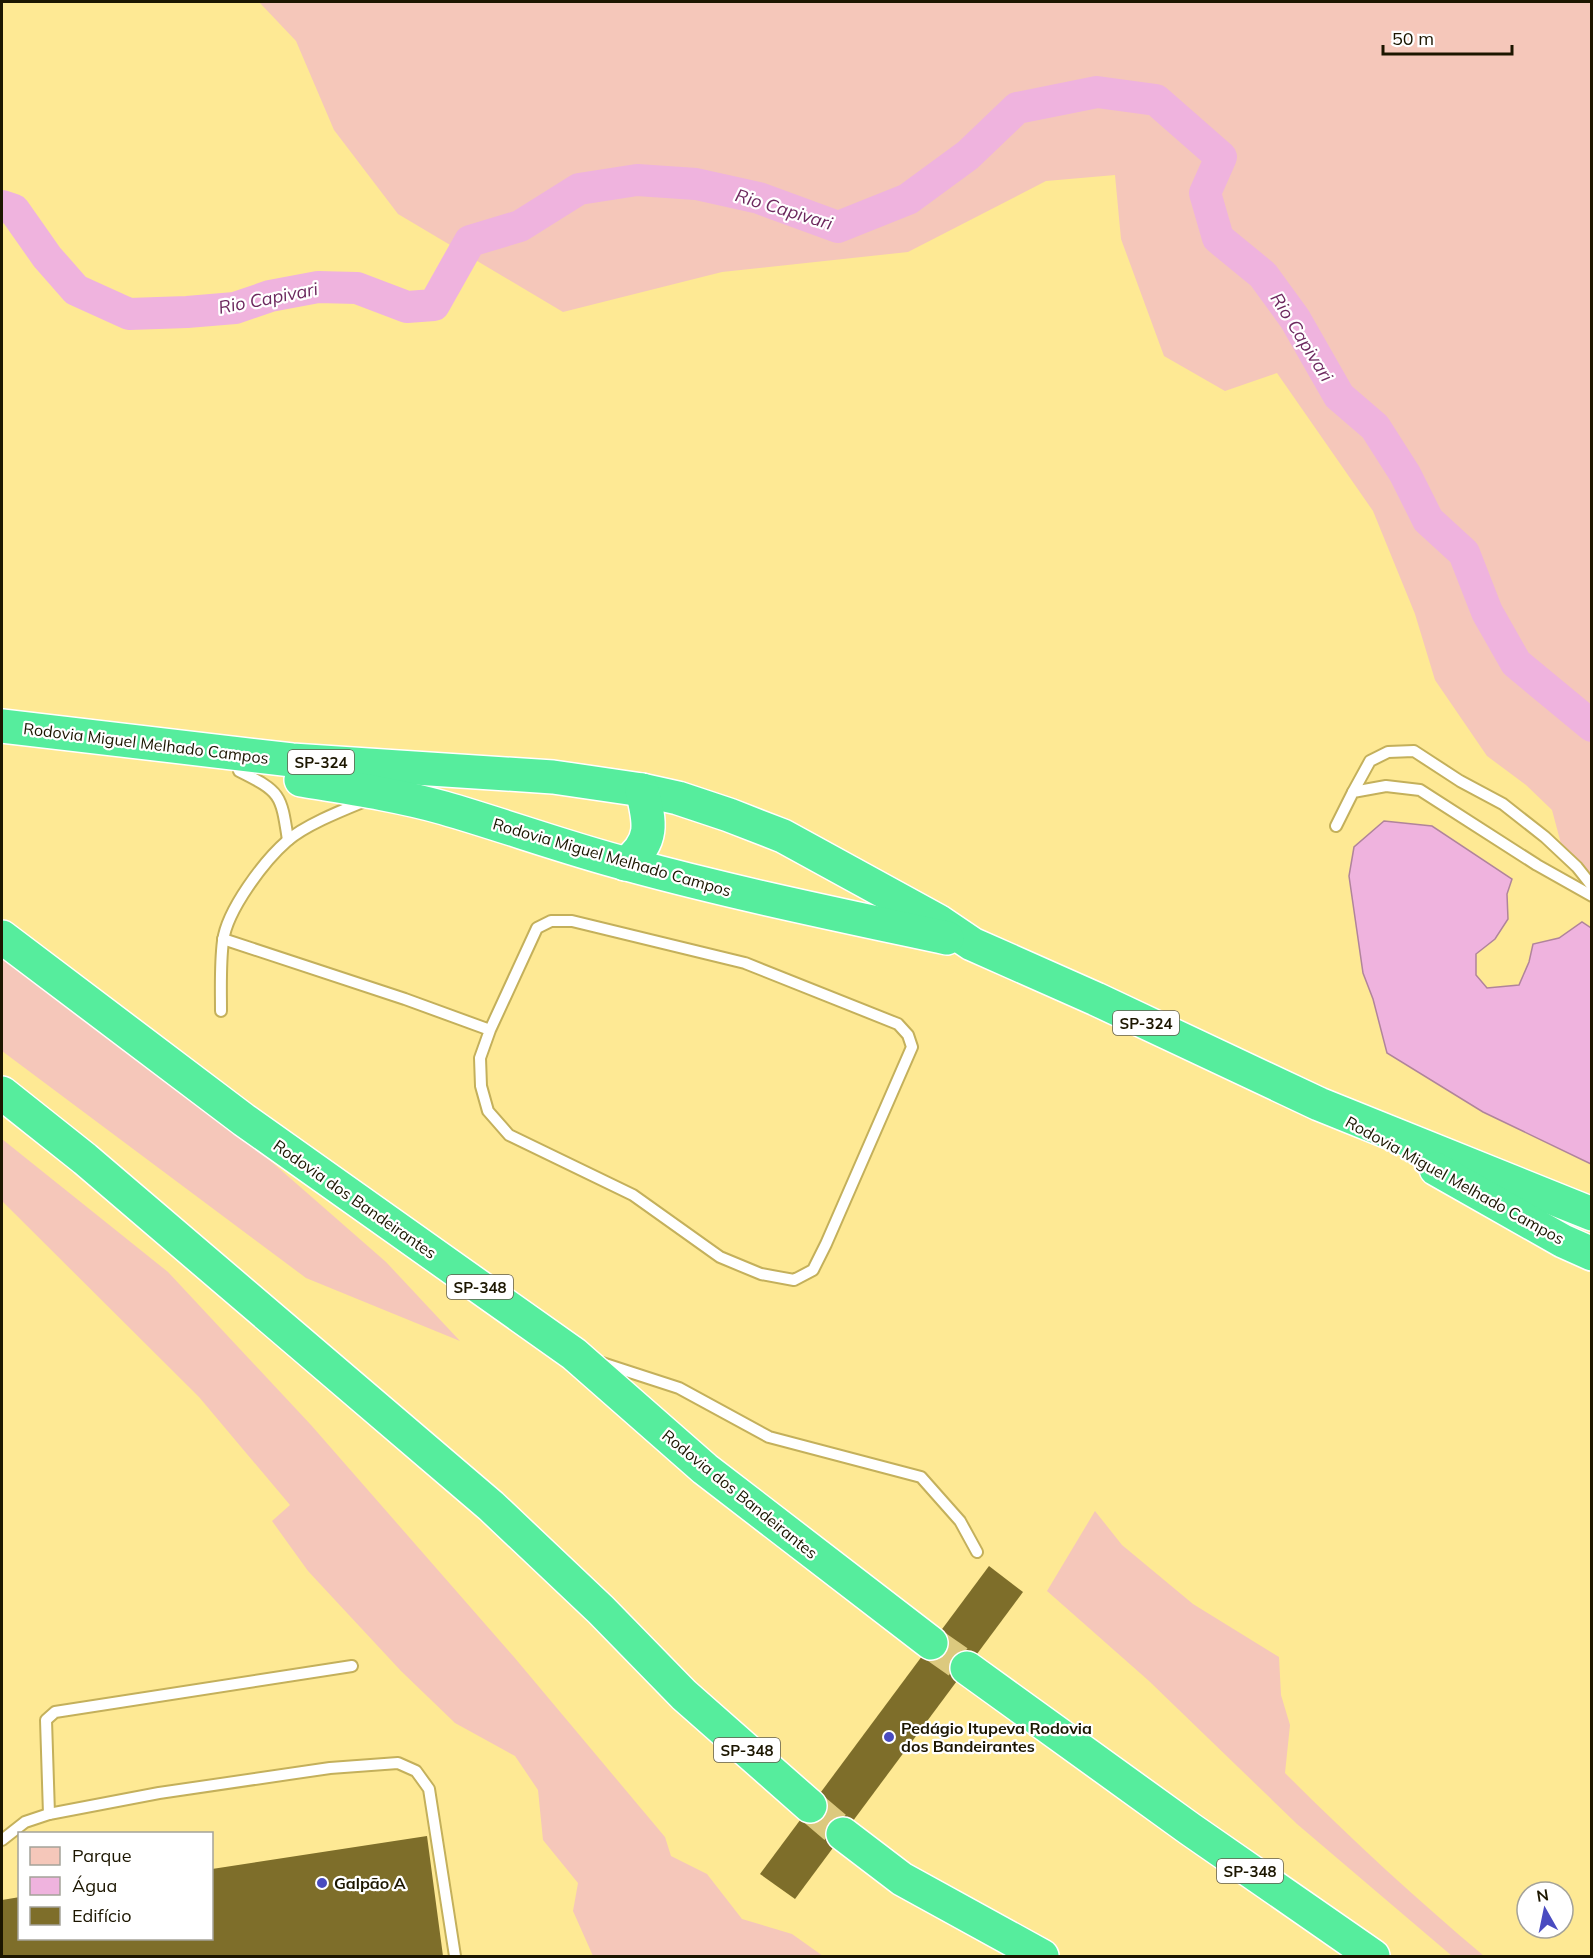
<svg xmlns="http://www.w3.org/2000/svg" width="1593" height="1958" font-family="Mulish,sans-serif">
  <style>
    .green { fill: #f5c7ba }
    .water { fill: #efb3de; stroke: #b0849b; stroke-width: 1.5 }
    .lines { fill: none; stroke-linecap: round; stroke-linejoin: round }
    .river { stroke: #efb3de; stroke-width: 32 }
    .building { fill: #7e6e2a }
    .highway-tunnel { stroke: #dcc97e; stroke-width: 33; stroke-dasharray: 33 16; stroke-linecap: butt }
    .lane-casing { stroke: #c4b05b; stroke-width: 14 }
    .highway-casing { stroke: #fff; stroke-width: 36 }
    .lane { stroke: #fff; stroke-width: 10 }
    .highway { stroke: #56ed9d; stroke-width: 33 }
    .poi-dot { fill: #494bc0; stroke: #fff; stroke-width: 2 }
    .labels { text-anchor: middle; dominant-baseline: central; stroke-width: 4.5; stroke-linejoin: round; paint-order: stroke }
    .shield { fill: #fff; stroke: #605c4c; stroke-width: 1.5 }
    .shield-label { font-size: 15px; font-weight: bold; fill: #1c1600 }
    .street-label { font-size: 16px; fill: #1c1600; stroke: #fff }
    .poi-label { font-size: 16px; font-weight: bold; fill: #1c1600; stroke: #fff; text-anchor: start }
    .water-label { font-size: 18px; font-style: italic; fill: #6d295f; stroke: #fff }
  </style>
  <rect width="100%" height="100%" fill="#fee994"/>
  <g class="green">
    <path d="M 259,2 L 1591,2 L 1591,878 L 1564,855 L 1552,810 L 1526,785 L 1487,756 L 1435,680 L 1415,614 L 1373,511 L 1277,373 L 1225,391 L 1164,356 L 1121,239 L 1115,175 L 1046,181 L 908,252 L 722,272 L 563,312 L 398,214 L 334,130 L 296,41 Z"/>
    <path d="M 2,954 L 233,1128 L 386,1262 L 460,1341 L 306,1278 L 2,1051 Z"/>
    <path d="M 2,1139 L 168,1272 L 311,1425 L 514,1657 L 665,1837 L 671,1856 L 707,1874 L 742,1919 L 792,1934 L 823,1956 L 593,1956 L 573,1911 L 578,1883 L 543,1840 L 538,1790 L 515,1756 L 455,1723 L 401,1671 L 308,1571 L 272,1521 L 290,1505 L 199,1397 L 2,1201 Z"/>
    <path d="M 1095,1511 L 1122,1545 L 1193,1604 L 1279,1657 L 1281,1695 L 1290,1725 L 1285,1773 C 1349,1837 1415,1898 1484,1956 L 1452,1956 L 1297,1824 L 1149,1681 L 1047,1591 Z"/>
  </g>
  <path class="water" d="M 1384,821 L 1432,826 L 1512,879 L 1507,894 L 1508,919 L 1495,939 L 1476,954 L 1476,975 L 1487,988 L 1519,985 L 1529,962 L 1533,944 L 1559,938 L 1582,922 L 1591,928 L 1591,1164 L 1483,1112 L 1387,1053 L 1373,999 L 1363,973 L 1349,876 L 1354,847 Z"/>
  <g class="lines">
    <path class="river" d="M 2,206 L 14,210 L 47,257 L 76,290 L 129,314 L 187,312 L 235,308 L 270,296 L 318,287 L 357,288 L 407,307 L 434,305 L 470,241 L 520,226 L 579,189 L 637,180 L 696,184 L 759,198 L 838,227 L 908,199 L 968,155 L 1017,108 L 1097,92 L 1156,100 L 1221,157 L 1205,193 L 1218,238 L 1263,275 L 1295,319 L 1339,396 L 1375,427 L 1405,474 L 1428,520 L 1464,553 L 1487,612 L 1516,663 L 1592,726"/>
  </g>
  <g class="building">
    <path d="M 989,1566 L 1023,1592 L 795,1899 L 760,1874 Z"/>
    <path d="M 427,1836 L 443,1956 L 2,1956 L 2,1900 L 20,1897 L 20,1938 L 212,1938 L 212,1869 Z"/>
  </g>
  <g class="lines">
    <g class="highway-tunnel">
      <path d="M 931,1643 L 967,1668"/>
      <path d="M 810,1806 L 843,1834"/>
    </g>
    <g class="lane-casing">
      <g id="lane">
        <path d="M 239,771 C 281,792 281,794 288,840"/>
        <path d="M 1353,792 L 1370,761 L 1388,752 L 1414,751 L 1460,781 L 1503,804 L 1545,837 L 1577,867 L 1592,886"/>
        <path d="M 1336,826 L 1353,792 L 1386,786 L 1420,790 L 1537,865 L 1592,896"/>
        <path d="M 223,939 L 405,999 L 490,1030 L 537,928 L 551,921 L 572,921 L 745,963 L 898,1024 L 908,1035 L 912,1047 L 826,1244 L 813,1270 L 794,1280 L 761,1274 L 720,1257 L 633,1195 L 509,1135 L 488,1111 L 481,1086 L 480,1058 L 490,1030"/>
        <path d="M 221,1011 C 221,988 220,964 223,941 C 227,910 264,861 287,841 C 305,825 343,810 365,801"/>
        <path d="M 602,1363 L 679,1388 L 769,1437 L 921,1477 L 960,1521 L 977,1552"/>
        <path d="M 49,1814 L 46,1720 L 55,1712 L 352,1666"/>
        <path d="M 2,1840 L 25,1822 L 49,1814 L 159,1793 L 330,1768 L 398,1763 L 416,1771 L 429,1789 L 455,1956"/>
      </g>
    </g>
    <g class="highway-casing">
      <g id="highway">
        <path d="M 2,726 L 292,760 L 553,777 L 642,790 L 678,798 L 729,815 L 783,836 L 938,921 L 972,944 L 1096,999 L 1319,1104 L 1592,1214"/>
        <path d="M 301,780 C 350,788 398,795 444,808 C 506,826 566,848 627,864 C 733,893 840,915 947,938"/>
        <path d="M 625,864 C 655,842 650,822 642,790"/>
        <path d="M 2,937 L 244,1120 L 574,1354 L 705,1469 L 931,1643"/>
        <path d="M 2,1093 L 85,1159 L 491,1506 L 601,1610 L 684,1695 L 810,1806"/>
        <path d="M 1436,1169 L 1563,1241 L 1592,1254"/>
        <path d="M 967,1668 L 1190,1829 L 1373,1956"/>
        <path d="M 843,1834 L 902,1879 L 1042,1956"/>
      </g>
    </g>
    <use href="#lane" class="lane"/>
    <use href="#highway" class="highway"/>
  </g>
  <g class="poi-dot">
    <circle cx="889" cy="1737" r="6"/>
    <circle cx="322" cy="1883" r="6"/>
  </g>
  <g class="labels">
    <g class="shield">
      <rect x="288" y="750" width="66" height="24" rx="4.5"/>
      <rect x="1113" y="1011" width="66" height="24" rx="4.5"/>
      <rect x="447" y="1275" width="66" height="24" rx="4.5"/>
      <rect x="714" y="1738" width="66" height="24" rx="4.5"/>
      <rect x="1217" y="1859" width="66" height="24" rx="4.5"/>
    </g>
    <g class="shield-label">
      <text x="321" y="762">SP-324</text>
      <text x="1146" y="1023">SP-324</text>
      <text x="480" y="1287">SP-348</text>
      <text x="747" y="1750">SP-348</text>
      <text x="1250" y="1871">SP-348</text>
    </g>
    <g class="street-label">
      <text transform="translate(146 743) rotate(7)">Rodovia Miguel Melhado Campos</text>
      <text transform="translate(612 857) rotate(16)">Rodovia Miguel Melhado Campos</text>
      <text transform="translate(1455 1180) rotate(29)">Rodovia Miguel Melhado Campos</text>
      <text transform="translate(355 1199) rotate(35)">Rodovia dos Bandeirantes</text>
      <text transform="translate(740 1494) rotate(39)">Rodovia dos Bandeirantes</text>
    </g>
    <g class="poi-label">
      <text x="901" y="1728">Pedágio Itupeva Rodovia<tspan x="901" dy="18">dos Bandeirantes</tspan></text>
      <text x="334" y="1883">Galpão A</text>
    </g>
    <g class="water-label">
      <text transform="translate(784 209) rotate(17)">Rio Capivari</text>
      <text transform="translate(268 298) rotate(-11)">Rio Capivari</text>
      <text transform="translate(1302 337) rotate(58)">Rio Capivari</text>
    </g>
  </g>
  <rect width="1593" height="1958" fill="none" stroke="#1c1600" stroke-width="6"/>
  <rect x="18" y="1832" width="195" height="108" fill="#ffffff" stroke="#a4a299" stroke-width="1.5"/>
  <rect x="30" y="1847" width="30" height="18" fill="#f5c7ba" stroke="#a4a299" stroke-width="1.5"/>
  <text x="72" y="1862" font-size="18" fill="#1c1600">Parque</text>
  <rect x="30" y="1877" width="30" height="18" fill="#efb3de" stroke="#a4a299" stroke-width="1.5"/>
  <text x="72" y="1892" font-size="18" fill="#1c1600">Água</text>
  <rect x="30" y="1907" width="30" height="18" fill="#7e6e2a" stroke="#a4a299" stroke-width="1.5"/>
  <text x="72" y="1922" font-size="18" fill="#1c1600">Edifício</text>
  <g transform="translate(1545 1910) rotate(351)"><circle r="28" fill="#ffffff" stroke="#a4a299" stroke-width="1.5"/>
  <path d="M0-4.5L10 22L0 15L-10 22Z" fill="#494bc0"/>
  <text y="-9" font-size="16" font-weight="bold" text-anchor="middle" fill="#1c1600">N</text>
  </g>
  <path d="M1383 45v9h129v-9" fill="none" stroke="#1c1600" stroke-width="3"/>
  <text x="1392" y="45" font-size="18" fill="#1c1600" stroke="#ffffff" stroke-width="4.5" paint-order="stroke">50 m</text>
</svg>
